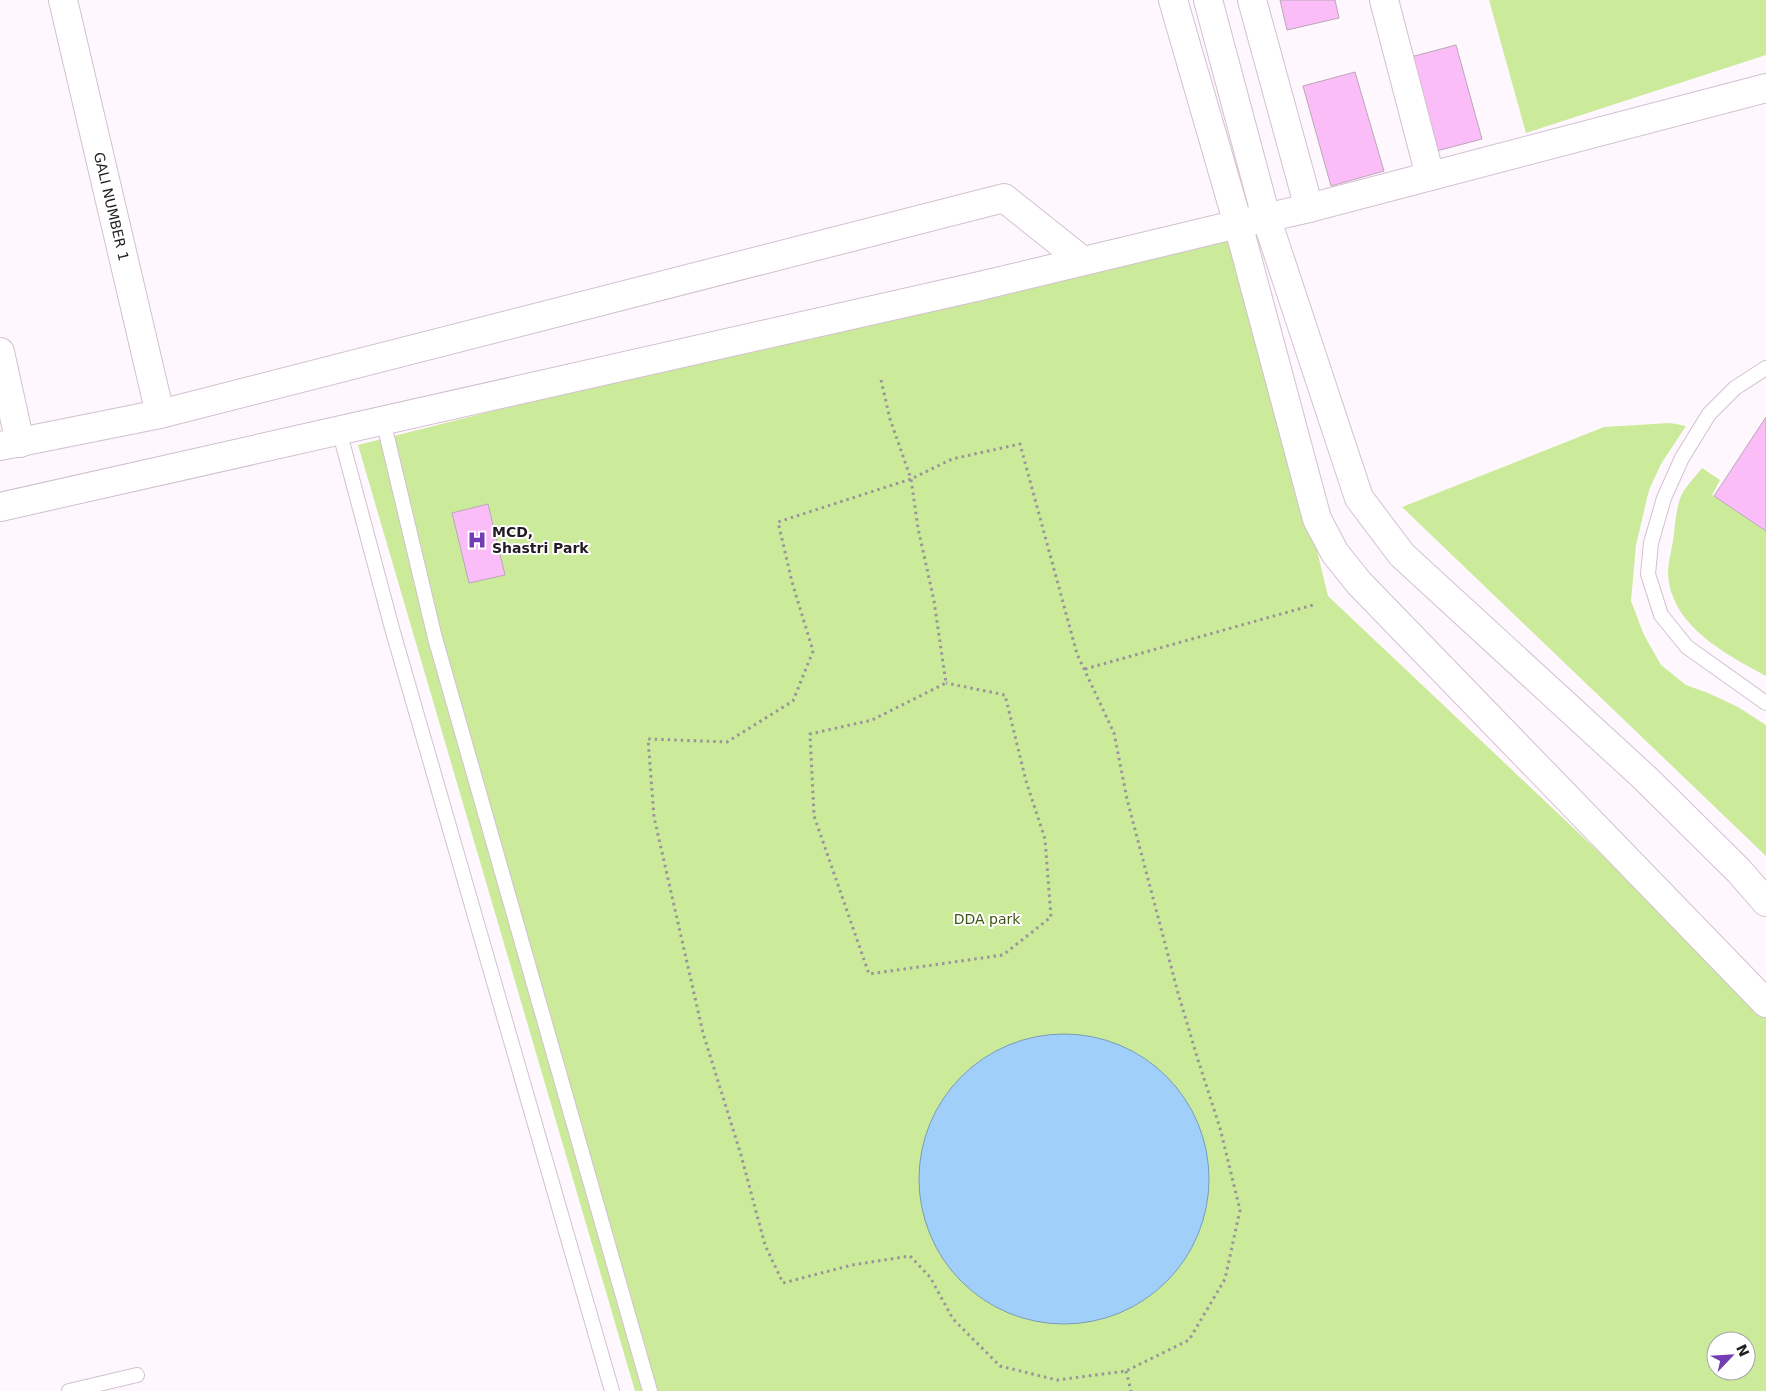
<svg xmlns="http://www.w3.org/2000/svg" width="1766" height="1391" font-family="'DejaVu Sans',sans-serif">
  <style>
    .green { fill: #cbeb9a; fill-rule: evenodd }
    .water { fill: #a0d0f9; stroke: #7a9ab9 }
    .building { fill: #fbbdf7; stroke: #baa7b8 }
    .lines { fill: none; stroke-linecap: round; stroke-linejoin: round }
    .lane-casing { stroke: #d3c0d1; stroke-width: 16 }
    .street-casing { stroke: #d3c0d1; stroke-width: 30 }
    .secondary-casing { stroke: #d3c0d1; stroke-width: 30 }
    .path { stroke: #9b949a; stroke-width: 3; stroke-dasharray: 2.5 4; stroke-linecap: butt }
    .lane { stroke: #fff; stroke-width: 14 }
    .street { stroke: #fff; stroke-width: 28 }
    .secondary { stroke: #fff; stroke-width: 28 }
    .labels { text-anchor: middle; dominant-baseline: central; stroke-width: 4; stroke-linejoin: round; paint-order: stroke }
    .street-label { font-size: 14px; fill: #231d23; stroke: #fff }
    .poi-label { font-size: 14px; font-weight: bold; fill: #231d23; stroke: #fff; text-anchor: start }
    .park-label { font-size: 14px; fill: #3f5411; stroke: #fff }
  </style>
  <rect width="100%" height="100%" fill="#fff7fe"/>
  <g class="green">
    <path d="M 1489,0 L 1766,0 L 1766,55 L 1526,133 Z"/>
    <path d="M 1238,224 L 1328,596 L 1766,1010 L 1766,1391 L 635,1391 L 358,445 ZM 1716,1341 L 1746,1341 L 1746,1371 L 1716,1371 Z"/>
    <path d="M 1670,423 L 1686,426 L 1661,464 L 1649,490 L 1636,545 L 1631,601 L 1644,635 L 1661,665 L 1686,685 L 1708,693 L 1738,707 L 1766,725 L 1766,856 L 1402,507 L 1604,427 Z"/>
    <path d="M 1702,468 L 1720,480 L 1712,495 L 1766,531 L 1766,676 C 1726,654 1672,627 1668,575 C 1668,564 1671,552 1673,541 C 1675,528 1676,504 1683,492 C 1688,484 1696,476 1702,468 Z"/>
  </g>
  <circle class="water" cx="1064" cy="1179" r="145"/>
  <g class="building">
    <path d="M 1280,0 L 1335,0 L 1339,18 L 1287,30 Z"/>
    <path d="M 1456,45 L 1482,139 L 1429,153 L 1403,59 Z"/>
    <path d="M 1355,72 L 1384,171 L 1331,186 L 1303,86 Z"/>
    <path d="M 1766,417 L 1766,531 L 1714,496 Z"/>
    <path d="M 488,504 L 505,575 L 469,583 L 452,513 Z"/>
  </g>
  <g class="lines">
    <g class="lane-casing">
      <g id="lane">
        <path d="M 1766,368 L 1735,388 L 1709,414 L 1682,458 L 1664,498 L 1651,543 L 1648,574 L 1661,615 L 1687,647 L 1766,703"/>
        <path d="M 383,420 L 435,638 L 650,1391"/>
        <path d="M 339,430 L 393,632 L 612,1391"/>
        <path d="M 69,1391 L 137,1375"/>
      </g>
    </g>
    <g class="street-casing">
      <g id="street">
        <path id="s1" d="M 63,0 L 160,414"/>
        <path d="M 1252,0 L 1309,208"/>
        <path d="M 1384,0 L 1430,176"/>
        <path d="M 0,352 L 20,443"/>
        <path d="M 0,446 L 160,414 L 1004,198 L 1083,261"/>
        <path d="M 0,507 L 980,286 L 1238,224 L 1309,208 L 1766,88"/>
      </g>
    </g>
    <g class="secondary-casing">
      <g id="secondary">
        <path d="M 1173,0 L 1238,224 L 1317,519 L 1335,553 L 1359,583 L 1766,1003"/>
        <path d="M 1208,0 L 1266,217 L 1359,498 L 1402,555 L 1645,778 L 1739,871 L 1766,902"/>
      </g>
    </g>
    <g class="path">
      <path d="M 881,380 L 890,419 L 911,479 L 778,522 L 792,582 L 813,651 L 793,701 L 727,742 L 648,739 L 654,817 L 703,1033 L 741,1155 L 765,1245 L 783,1283 L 852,1265 L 910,1256 L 930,1277 L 953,1319 L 1000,1366 L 1057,1380 L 1126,1371 L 1189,1340 L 1225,1279 L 1240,1210 L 1220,1128 L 1198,1060 L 1178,993 L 1127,799 L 1114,733 L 1077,654 L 1020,444 L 952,459 L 911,479 L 918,528 L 934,601 L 946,683 L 872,720 L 810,734 L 814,816 L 869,974 L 1003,955 L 1051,917 L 1045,839 L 1026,781 L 1005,695 L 946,683"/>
      <path d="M 1085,669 L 1313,605"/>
      <path d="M 1126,1371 L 1131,1391"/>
    </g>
    <use href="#lane" class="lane"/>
    <use href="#street" class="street"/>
    <use href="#secondary" class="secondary"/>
  </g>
  <defs>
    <g id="hospital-bare" transform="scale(1.5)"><path d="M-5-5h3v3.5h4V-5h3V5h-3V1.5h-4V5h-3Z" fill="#743db3" stroke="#fff" stroke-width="2.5" paint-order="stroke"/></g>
  </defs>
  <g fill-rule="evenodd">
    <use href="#hospital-bare" x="477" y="540"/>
  </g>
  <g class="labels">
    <g class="street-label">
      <text stroke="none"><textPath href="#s1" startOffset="212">GALI NUMBER 1</textPath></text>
    </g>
    <g class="poi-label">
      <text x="492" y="532">MCD,<tspan x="492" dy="16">Shastri Park</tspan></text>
    </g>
    <g class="park-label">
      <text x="987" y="919">DDA park</text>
    </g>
  </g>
  <g transform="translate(1731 1356) rotate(65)"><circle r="24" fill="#ffffff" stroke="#a7a5a7"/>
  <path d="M0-4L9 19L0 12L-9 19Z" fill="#743db3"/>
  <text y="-8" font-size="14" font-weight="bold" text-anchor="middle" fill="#231d23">N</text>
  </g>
</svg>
